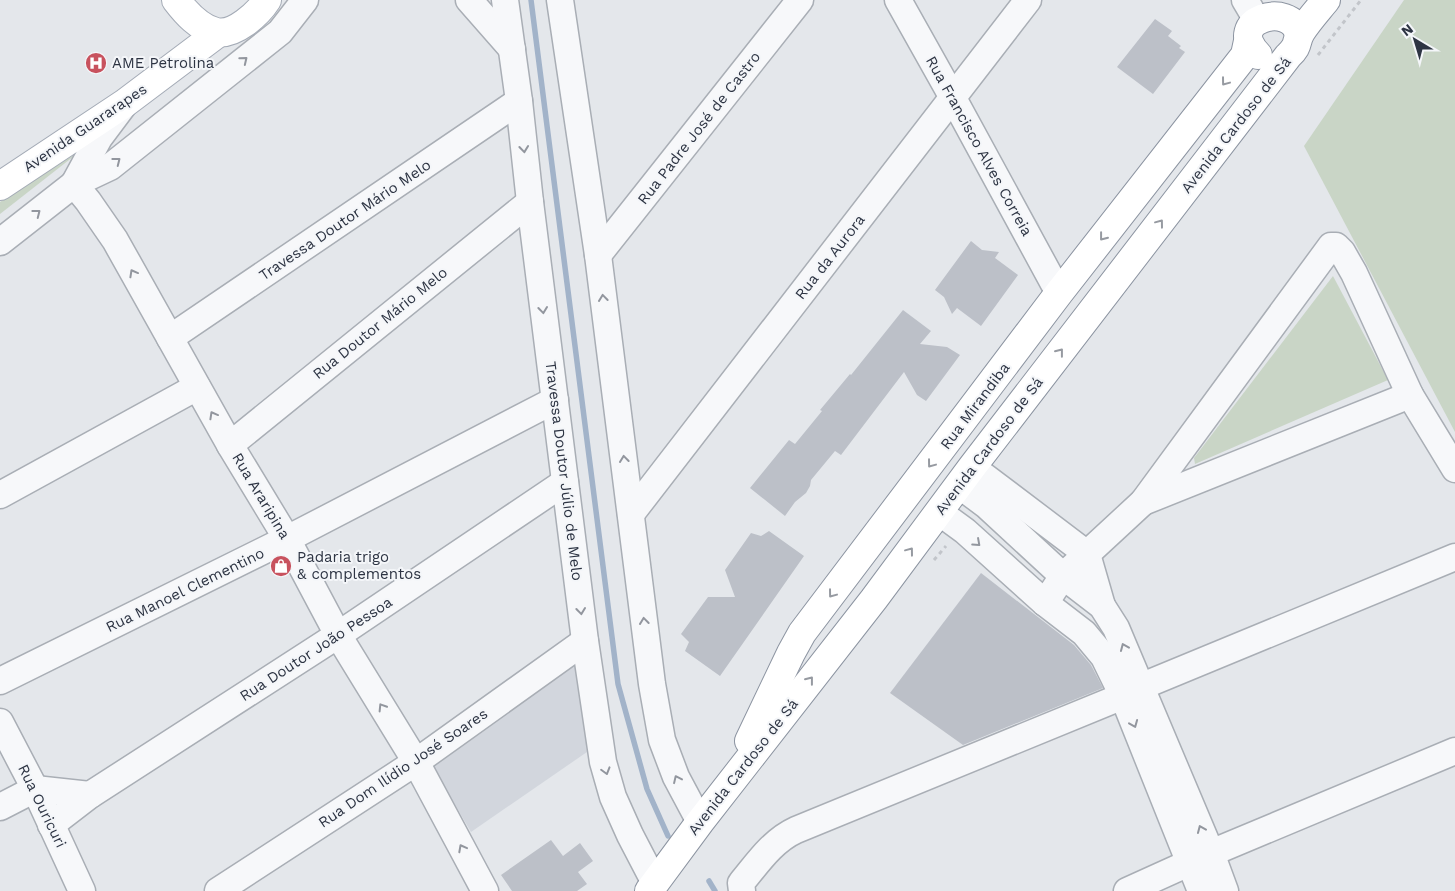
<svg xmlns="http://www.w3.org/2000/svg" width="1455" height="891" font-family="'Work Sans',sans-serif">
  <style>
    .built { fill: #d2d6dd }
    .green { fill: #c9d5c6 }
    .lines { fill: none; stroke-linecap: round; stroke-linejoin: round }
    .stream { stroke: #a2b3c9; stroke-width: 5.5 }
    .building { fill: #bcc0c8 }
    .minor-casing { stroke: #a9aeb5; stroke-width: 29 }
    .major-casing { stroke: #a4abb6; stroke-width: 30 }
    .highway-casing { stroke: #8c94a1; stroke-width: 30 }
    .path { stroke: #c2c5ca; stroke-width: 3; stroke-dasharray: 4 4; stroke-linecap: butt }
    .minor { stroke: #f7f8fa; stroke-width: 26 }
    .major { stroke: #fff; stroke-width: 28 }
    .highway { stroke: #fff; stroke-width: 28 }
    .oneway { stroke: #92969e }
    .oneway2 { stroke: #969aa1 }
    .labels { text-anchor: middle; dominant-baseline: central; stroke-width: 4; stroke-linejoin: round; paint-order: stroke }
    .poi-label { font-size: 15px; fill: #2d3443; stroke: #f4f6f9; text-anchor: start }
    .street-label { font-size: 15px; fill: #2d3443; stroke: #f4f6f9 }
  </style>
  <rect width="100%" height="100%" fill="#e4e7eb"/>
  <path class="built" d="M 583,658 L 587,752 L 471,832 L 431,764 Z"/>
  <g class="green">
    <path d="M 1404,0 L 1455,0 L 1455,432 L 1304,146 Z"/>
    <path d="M 83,149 L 0,214 L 0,202 Z"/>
    <path d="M 1333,276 L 1388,380 L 1195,464 L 1194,458 Z"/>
  </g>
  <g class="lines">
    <g class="stream">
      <path d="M 531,0 L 618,684 L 647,789 L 668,836"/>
      <path d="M 709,881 L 715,891"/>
    </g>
  </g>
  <g class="building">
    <path d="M 1155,19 L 1172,31 L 1168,36 L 1181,46 L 1179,48 L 1185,52 L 1153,94 L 1117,67 Z"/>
    <path d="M 971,241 L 982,250 L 999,252 L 995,258 L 1018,275 L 981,326 L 957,308 L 952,314 L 944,297 L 935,290 Z"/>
    <path d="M 903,310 L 931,331 L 920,344 L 947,347 L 960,355 L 926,401 L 917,395 L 904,372 L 841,455 L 835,451 L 811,480 L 810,486 L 806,493 L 795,502 L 785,516 L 750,488 L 789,440 L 795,444 L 822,411 L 820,410 L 850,374 L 851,375 Z"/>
    <path d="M 769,531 L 804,556 L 720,676 L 685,651 L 689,642 L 681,634 L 708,597 L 735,597 L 725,570 L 751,533 L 761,536 Z"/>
    <path d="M 981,573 L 1074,645 L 1091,665 L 1103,688 L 963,745 L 890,693 Z"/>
    <path d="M 551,840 L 563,856 L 580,843 L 593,861 L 578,872 L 587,884 L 577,891 L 512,891 L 501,875 Z"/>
  </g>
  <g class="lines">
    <g class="minor-casing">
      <g id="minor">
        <path d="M 469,0 L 512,49"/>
        <path d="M 505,0 L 519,101 L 530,202 L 585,641 L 603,762 L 613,797 L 630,835 L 655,883"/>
        <path d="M 560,0 L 598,255 L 652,684 L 662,740 L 676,777 L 700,822"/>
        <path d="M 898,0 L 953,98 L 1059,293"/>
        <path d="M 1245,0 L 1255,17"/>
        <path d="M 74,184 L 88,201 L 115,240 L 230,445 L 287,539 L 338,635 L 416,762 L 485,891"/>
        <path d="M 74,184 L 99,138 L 123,106"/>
        <path d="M 0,242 L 74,184 L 110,167 L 280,32 L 305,0"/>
        <path d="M 598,255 L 800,0"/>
        <path d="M 170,338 L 519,101"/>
        <path d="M 230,445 L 530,202"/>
        <path d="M 972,467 L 1087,554 L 1102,606"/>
        <path d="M 959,485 L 986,505 L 1063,576 L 1102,606 L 1116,628 L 1124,647 L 1211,853 L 1225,891"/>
        <path d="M 0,495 L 197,387"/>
        <path d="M 1143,502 L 1410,395"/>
        <path d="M 939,512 L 965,531 L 1045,603 L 1084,633 L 1104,657 L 1123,696 L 1201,891"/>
        <path d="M 631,514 L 1028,0"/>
        <path d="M 1045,603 L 1063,576 L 1143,502 L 1331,246 L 1336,246 L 1342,252 L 1354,273 L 1410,395 L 1455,469"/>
        <path d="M 0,681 L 287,539 L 555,400"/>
        <path d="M 0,722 L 35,789 L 82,891"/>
        <path d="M 0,807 L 35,789 L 90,795"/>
        <path d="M 51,825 L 90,795 L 338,635 L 565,482"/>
        <path d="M 218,891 L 416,762 L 585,641"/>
        <path d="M 742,891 L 741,883 C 757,864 772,841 796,830 L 1123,696 L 1140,687 L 1455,557"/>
        <path d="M 1127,891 L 1211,853 L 1455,751"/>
      </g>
    </g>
    <g class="major-casing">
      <g id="major">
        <path d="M 176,0 C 186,13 199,28 216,32 C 234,36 258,14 267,0"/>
        <path d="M 0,186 L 125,103 L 218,33"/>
      </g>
    </g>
    <g class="highway-casing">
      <g id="highway">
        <path d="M 1258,55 C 1223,20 1291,0 1299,34"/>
        <path d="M 749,741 L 791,653 L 802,633 L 1059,293 L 1245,55 L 1248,41"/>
        <path d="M 649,891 L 700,822 L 874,599 L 972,467 L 1288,56 C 1300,45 1295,42 1301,32 C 1308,21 1318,10 1326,0"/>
      </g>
    </g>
    <g class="path">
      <path d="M 1318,55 L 1361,0"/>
      <path d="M 934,560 L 946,546"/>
    </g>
    <use href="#minor" class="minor"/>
    <use href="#major" class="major"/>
    <use href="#highway" class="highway"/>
  </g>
  <defs><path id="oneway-chevron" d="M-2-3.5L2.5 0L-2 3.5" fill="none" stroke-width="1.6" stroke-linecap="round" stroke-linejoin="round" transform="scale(1.25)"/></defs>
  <g class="oneway">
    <use href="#oneway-chevron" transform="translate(244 60) rotate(-39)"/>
    <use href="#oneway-chevron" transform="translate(524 149) rotate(84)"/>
    <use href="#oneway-chevron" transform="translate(117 161) rotate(-38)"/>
    <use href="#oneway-chevron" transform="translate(37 213) rotate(-38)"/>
    <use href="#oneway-chevron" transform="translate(133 273) rotate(-119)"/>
    <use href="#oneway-chevron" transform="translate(603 298) rotate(-97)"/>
    <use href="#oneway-chevron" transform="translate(543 310) rotate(83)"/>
    <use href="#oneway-chevron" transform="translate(213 415) rotate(-119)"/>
    <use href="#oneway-chevron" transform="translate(624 459) rotate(-97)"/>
    <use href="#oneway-chevron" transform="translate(977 543) rotate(42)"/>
    <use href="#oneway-chevron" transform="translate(581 611) rotate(83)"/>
    <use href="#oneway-chevron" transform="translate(644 621) rotate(-97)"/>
    <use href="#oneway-chevron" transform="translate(1124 647) rotate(-113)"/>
    <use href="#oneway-chevron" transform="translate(382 707) rotate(-122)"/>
    <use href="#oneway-chevron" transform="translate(1134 724) rotate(68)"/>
    <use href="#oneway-chevron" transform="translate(606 771) rotate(74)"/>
    <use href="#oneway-chevron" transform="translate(677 779) rotate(-115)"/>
    <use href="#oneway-chevron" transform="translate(1201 829) rotate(-113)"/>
    <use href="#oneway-chevron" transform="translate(462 848) rotate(-118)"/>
  </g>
  <g class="oneway2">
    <use href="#oneway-chevron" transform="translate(1225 82) rotate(127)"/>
    <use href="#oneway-chevron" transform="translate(1160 223) rotate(-53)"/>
    <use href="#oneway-chevron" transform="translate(1103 237) rotate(128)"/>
    <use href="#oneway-chevron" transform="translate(1060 352) rotate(-52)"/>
    <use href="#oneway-chevron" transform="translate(931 464) rotate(127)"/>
    <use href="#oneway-chevron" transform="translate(910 551) rotate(-53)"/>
    <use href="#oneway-chevron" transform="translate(832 594) rotate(127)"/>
    <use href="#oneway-chevron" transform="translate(810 680) rotate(-52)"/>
  </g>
  <defs>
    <g id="hospital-disc" transform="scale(1.125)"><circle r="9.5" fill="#c8525e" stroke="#f4f6f9"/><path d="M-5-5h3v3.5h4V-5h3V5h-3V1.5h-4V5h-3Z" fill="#fff"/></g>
    <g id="shop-disc" transform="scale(1.125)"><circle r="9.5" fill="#c8525e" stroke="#f4f6f9"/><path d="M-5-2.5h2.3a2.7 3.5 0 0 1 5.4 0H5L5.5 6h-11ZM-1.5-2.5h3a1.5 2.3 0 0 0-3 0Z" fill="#fff"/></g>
  </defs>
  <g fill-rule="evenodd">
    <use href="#hospital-disc" x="96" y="63"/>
    <use href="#shop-disc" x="281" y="566"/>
  </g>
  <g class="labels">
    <g class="poi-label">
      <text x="112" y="63">AME Petrolina</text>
      <text x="297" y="557">Padaria trigo<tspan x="297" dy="17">&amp; complementos</tspan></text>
    </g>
    <g class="street-label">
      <text transform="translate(1236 125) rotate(-52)">Avenida Cardoso de Sá</text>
      <text transform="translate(85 128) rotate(-34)">Avenida Guararapes</text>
      <text transform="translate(699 128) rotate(-52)">Rua Padre José de Castro</text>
      <text transform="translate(979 146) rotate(61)">Rua Francisco Alves Correia</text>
      <text transform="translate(345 220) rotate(-34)">Travessa Doutor Mário Melo</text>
      <text transform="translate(830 257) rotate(-52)">Rua da Aurora</text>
      <text transform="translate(380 323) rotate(-39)">Rua Doutor Mário Melo</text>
      <text transform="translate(975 406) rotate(-53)">Rua Mirandiba</text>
      <text transform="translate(989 446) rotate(-53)">Avenida Cardoso de Sá</text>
      <text transform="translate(564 471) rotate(83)">Travessa Doutor Júlio de Melo</text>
      <text transform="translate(261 496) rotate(59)">Rua Araripina</text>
      <text transform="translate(185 590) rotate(-26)">Rua Manoel Clementino</text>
      <text transform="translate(316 649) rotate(-33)">Rua Doutor João Pessoa</text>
      <text transform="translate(743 767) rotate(-52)">Avenida Cardoso de Sá</text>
      <text transform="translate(403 768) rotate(-34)">Rua Dom Ilídio José Soares</text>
      <text transform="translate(42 806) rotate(64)">Rua Ouricuri</text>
    </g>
  </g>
  <g transform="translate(1415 40) rotate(322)" stroke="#f4f6f9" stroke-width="4" paint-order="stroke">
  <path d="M0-4L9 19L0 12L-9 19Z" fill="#2d3443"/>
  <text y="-8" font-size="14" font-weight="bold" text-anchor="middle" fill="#2d3443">N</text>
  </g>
</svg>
